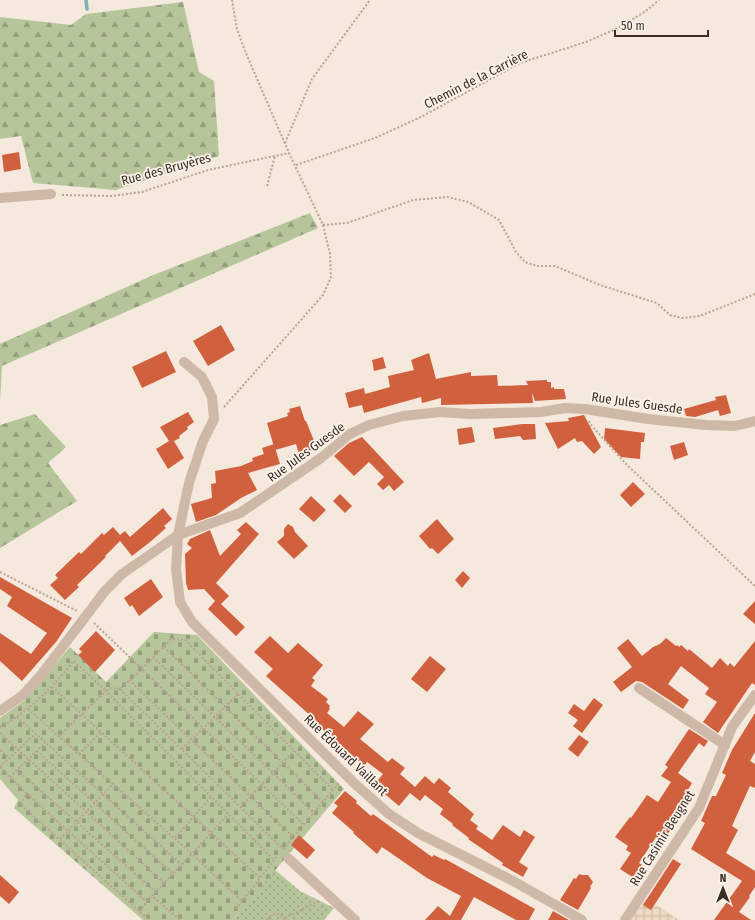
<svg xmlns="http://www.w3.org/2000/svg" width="755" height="920" font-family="'Fira Sans Condensed',sans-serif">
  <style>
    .grass { fill: url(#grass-dots) }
    .forest { fill: url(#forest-firs) }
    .cemetery { fill: url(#cemetery-stones) }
    .plaza { fill: url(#plaza-grid) }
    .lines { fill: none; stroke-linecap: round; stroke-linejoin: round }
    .stream { stroke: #78b3b4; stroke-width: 3.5 }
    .building { fill: #d0603e }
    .path { stroke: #baa291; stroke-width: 2; stroke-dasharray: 2 2; stroke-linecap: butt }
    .minor { stroke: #ceb8a7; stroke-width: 10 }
    .labels { text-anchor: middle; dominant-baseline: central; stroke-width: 3.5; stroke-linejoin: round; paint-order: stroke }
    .street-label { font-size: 13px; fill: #3a2d28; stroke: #fbf3e9 }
  </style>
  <defs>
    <pattern id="grass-dots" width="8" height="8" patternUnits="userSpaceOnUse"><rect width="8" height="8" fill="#b7c59b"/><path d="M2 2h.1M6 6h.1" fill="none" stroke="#96a07e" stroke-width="1.8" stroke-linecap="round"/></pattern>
    <pattern id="forest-firs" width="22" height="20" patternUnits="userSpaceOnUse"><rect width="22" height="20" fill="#b7c59b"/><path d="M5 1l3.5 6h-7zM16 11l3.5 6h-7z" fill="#96a07e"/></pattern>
    <pattern id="cemetery-stones" width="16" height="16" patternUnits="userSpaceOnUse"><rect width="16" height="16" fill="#b7c59b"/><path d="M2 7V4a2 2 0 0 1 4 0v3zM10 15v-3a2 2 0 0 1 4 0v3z" fill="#96a07e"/></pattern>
    <pattern id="plaza-grid" width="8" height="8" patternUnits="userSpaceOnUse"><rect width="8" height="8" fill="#eedac2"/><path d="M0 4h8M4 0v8" fill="none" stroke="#cdbba7"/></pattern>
  </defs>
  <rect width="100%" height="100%" fill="#f4e9dc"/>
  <path class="grass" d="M 275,870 L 300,891 L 334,908 L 324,920 L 233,920 Z"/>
  <g class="forest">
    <path d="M 183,2 L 199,72 L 214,81 L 219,156 L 116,190 L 33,183 L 21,136 L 0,139 L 0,17 L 71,25 L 86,14 Z"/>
    <path d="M 310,213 L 318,228 L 2,366 L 0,403 L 0,344 L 151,276 Z"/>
    <path d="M 35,414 L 66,447 L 48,463 L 77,501 L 0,548 L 0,425 Z"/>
  </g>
  <path class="cemetery" d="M 154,632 L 197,635 L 344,789 L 233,920 L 143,920 L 14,808 L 18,800 L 0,779 L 0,718 L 25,700 L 70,647 L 106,682 Z"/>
  <path class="plaza" d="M 647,898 L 655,904 L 679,920 L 630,920 Z"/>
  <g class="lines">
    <path class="stream" d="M 86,0 L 87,9"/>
  </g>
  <g class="building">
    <path d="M 19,152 L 21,169 L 4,172 L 2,155 Z"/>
    <path d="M 221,325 L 235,350 L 208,366 L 193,341 Z"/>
    <path d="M 166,351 L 176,372 L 142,388 L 132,367 Z"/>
    <path d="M 429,353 L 436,379 L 471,372 L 471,376 L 497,375 L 498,386 L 528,385 L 526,381 L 547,380 L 547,382 L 551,382 L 551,388 L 554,387 L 554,389 L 564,389 L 566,399 L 535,401 L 532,393 L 533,403 L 441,405 L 441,398 L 422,403 L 421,397 L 364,413 L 362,405 L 349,408 L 345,393 L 364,388 L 365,394 L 390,387 L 388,376 L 414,370 L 411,360 Z"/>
    <path d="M 383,357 L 386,368 L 374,371 L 372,360 Z"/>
    <path d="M 726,395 L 731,413 L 720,416 L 718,410 L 695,417 L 686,416 L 684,409 L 716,400 L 715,397 Z"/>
    <path d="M 300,406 L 305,421 L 306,421 L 317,448 L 299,454 L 296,444 L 275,450 L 267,423 L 288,416 L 287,413 L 290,412 L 289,409 Z"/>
    <path d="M 188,412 L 194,422 L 187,427 L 188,429 L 179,436 L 180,438 L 174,441 L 184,458 L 168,469 L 156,449 L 169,441 L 160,427 Z"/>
    <path d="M 584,415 L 601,447 L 594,454 L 582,441 L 577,442 L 575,438 L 558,449 L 545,423 L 569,421 L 568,418 Z"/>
    <path d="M 522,424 L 535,424 L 536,439 L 523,440 L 520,436 L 495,439 L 493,428 Z"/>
    <path d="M 472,427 L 475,442 L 459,445 L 457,429 Z"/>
    <path d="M 605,428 L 645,433 L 644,442 L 641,442 L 640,459 L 621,457 L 604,439 Z"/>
    <path d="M 362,437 L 404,482 L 394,491 L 389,485 L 383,490 L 377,484 L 384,477 L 369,462 L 354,476 L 334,456 L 349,443 Z"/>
    <path d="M 684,442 L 688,455 L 674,460 L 670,446 Z"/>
    <path d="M 274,444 L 280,464 L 248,473 L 257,490 L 241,498 L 216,515 L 196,522 L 191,504 L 212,498 L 211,484 L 216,483 L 215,471 L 241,466 L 253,461 L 252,458 L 264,454 L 262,448 Z"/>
    <path d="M 633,482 L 645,494 L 631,507 L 620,495 Z"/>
    <path d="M 340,494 L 352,506 L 345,513 L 333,501 Z"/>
    <path d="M 311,496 L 326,510 L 314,522 L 299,509 Z"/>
    <path d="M 163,508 L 172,519 L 164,526 L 166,528 L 150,542 L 132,556 L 120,541 L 105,556 L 106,557 L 77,585 L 79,587 L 65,600 L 50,585 L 58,578 L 55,575 L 79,552 L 81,554 L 102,533 L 104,535 L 113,527 L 120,535 L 125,531 L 130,537 Z"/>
    <path d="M 437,519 L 454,539 L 438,554 L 432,548 L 430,549 L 419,536 Z"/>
    <path d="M 246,522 L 259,534 L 216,583 L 229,596 L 221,604 L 245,627 L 236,636 L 208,609 L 215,601 L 204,589 L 188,590 L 186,583 L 185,554 L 192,548 L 187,544 L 190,539 L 210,530 L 220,556 L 241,534 L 237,530 Z"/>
    <path d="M 288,524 L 293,527 L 295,532 L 308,546 L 294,559 L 277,542 L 284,536 L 284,529 Z"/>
    <path d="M 463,571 L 470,578 L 462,588 L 455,580 Z"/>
    <path d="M 0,577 L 72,618 L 56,642 L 22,681 L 0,661 L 0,633 L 31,654 L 47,633 L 7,606 L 12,597 L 0,589 Z"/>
    <path d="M 151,579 L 163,597 L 139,616 L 132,605 L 130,607 L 124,598 Z"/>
    <path d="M 755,601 L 755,624 L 743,614 Z"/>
    <path d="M 96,631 L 115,650 L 95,672 L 78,655 L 82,652 L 79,649 Z"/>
    <path d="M 270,636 L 288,653 L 298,643 L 323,665 L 312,678 L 315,680 L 311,686 L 328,699 L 326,702 L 330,706 L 329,708 L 330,709 L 327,713 L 344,727 L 358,711 L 374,724 L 360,739 L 388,762 L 392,758 L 405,768 L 400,774 L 415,787 L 425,776 L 434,784 L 439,778 L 451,788 L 448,792 L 474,814 L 470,820 L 478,826 L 476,829 L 492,840 L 503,825 L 520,837 L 524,830 L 535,837 L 519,862 L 528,868 L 523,877 L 502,865 L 503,863 L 468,839 L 469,838 L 452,825 L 453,824 L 440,814 L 443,809 L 425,795 L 420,801 L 410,793 L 399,806 L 374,785 L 383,774 L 367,762 L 364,766 L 311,719 L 312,717 L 266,676 L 273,669 L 254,652 Z"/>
    <path d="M 666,638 L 676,646 L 677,645 L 679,647 L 681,645 L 688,651 L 689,649 L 712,668 L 720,658 L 728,666 L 730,663 L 734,667 L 755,641 L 755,685 L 752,683 L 718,733 L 703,722 L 717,702 L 705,694 L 709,688 L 681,666 L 668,684 L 689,700 L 683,709 L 642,682 L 636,681 L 621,692 L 613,682 L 632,667 L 617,648 L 628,639 L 642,656 L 653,647 L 660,644 Z"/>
    <path d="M 430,656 L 446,669 L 427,692 L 411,679 Z"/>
    <path d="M 594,698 L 603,705 L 582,733 L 573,726 L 578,720 L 568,713 L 574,704 L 584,711 Z"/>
    <path d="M 755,713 L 755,752 L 750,761 L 755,764 L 755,788 L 750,786 L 740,808 L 732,826 L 738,830 L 726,853 L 755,871 L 755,887 L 749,896 L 750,897 L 739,912 L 751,920 L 714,920 L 742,881 L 691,849 L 705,823 L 701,821 L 712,796 L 716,796 L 726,775 L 722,773 L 732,750 Z"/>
    <path d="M 689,729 L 708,741 L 704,747 L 699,743 L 678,773 L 692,783 L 685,795 L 690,799 L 679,815 L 680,816 L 663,841 L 656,837 L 639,863 L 642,865 L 634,878 L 620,869 L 631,853 L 626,850 L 628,846 L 615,837 L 630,817 L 631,818 L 647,795 L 658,802 L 671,782 L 661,776 L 668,767 L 665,765 Z"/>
    <path d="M 579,735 L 589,742 L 578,757 L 568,749 Z"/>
    <path d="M 345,791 L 357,801 L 356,803 L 371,816 L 373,814 L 432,857 L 434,855 L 444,860 L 445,859 L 535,909 L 529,920 L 516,920 L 474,897 L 461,920 L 425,920 L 438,906 L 450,916 L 461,896 L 427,878 L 382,847 L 377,854 L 353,833 L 354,832 L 332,813 L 338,806 L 334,803 Z"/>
    <path d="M 299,835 L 315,850 L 307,859 L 291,845 Z"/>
    <path d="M 673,859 L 681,864 L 651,910 L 643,905 Z"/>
    <path d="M 579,874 L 582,875 L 588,875 L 593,882 L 590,887 L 591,888 L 578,910 L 560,900 L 574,878 L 576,879 Z"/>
    <path d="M 0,875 L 19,892 L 9,904 L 0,896 Z"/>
    <path d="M 553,911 L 569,920 L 548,920 Z"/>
  </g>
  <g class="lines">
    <g class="path">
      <path d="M 285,143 L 312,79 L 370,0"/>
      <path d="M 296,165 L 375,138 L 421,117 L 520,63 L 586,42 L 618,28 L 646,11 L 659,0"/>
      <path d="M 267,186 L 275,156"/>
      <path d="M 62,195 L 112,196 L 142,192 L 208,170 L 289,153"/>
      <path d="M 323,225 L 347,223 L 413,200 L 448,197 L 468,202 L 499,220 L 516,252 L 525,262 L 537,266 L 555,266 L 600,285 L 657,303 L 670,315 L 682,318 L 700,316 L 755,294"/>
      <path d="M 224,407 L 323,295 L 331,277 L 330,254 L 323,225 L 289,153 L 245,51 L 237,29 L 232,0"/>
      <path d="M 589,421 L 592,426 L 626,464 L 755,586"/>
      <path d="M 0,572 L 77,611"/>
      <path d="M 94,623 L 304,825"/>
      <path d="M 164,647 L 323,802"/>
      <path d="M 153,657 L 314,813"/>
      <path d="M 129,680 L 293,837"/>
      <path d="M 52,687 L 260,878"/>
      <path d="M 120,689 L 283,849"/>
      <path d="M 28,709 L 192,854 L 228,814"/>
      <path d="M 17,717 L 181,864"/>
      <path d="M 0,727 C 30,711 53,686 74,661 L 106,691 L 111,688 L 120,689 L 142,669 L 171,639 L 185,640 L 333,790"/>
      <path d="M 0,733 L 164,883 L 192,854 L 242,901"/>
      <path d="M 59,736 L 106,691 L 274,860"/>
      <path d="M 182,749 L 238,694"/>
      <path d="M 0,750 L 9,758"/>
      <path d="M 37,751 L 172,873"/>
      <path d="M 79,754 L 101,732"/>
      <path d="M 0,767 L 27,794 L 20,804 L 149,920"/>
      <path d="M 0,767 L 35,734"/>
      <path d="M 17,770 L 156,892"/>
      <path d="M 10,777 L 45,743"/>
      <path d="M 27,794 L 147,902"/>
      <path d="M 241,807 L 294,751"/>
      <path d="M 175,838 L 211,797"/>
      <path d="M 60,839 L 113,784"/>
      <path d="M 254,840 L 264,829"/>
      <path d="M 283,849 L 339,783"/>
      <path d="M 164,883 L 152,896 L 180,920"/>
      <path d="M 236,909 L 278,855"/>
      <path d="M 139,911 L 152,896"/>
      <path d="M 285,918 L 319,901"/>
      <path d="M 267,920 C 272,912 280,912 285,920"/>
    </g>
    <g class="minor">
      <path d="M 0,198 L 51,194"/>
      <path d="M 184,362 L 202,377 L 212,397 L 214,419 L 203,441 L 189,483 L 178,535 L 176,569 L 180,602 L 192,622 L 354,783 L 389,814 L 418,833 L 515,882 L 582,920"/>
      <path d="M 639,688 L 725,745"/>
      <path d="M 0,711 L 23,695 L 41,675 L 105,591 L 122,574 L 178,535 L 240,513 L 321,458 L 333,448 L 350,434 L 369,425 L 403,416 L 440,412 L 470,414 L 541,412 L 565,408 L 585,409 L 648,419 L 706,425 L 735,426 L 755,421"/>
      <path d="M 289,859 L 355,920"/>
      <path d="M 625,920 L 699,808 L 732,727 L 755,695"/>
    </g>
  </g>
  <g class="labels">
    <g class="street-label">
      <text transform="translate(476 79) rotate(-27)">Chemin de la Carrière</text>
      <text transform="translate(166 169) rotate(-15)">Rue des Bruyères</text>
      <text transform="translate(637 403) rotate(8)">Rue Jules Guesde</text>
      <text transform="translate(306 452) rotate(-36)">Rue Jules Guesde</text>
      <text transform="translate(346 755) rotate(44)">Rue Édouard Vaillant</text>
      <text transform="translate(662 838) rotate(-58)">Rue Casimir Beugnet</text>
    </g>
  </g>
  <g transform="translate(723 888)" stroke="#fbf3e9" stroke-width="3" paint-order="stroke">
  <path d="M0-3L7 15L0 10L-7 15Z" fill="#3a2d28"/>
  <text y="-6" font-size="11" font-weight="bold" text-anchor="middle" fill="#3a2d28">N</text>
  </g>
  <path d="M615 30v6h93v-6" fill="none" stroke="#3a2d28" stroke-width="2"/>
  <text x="621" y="30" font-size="12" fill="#3a2d28" stroke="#fbf3e9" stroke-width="3" paint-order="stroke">50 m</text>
</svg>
